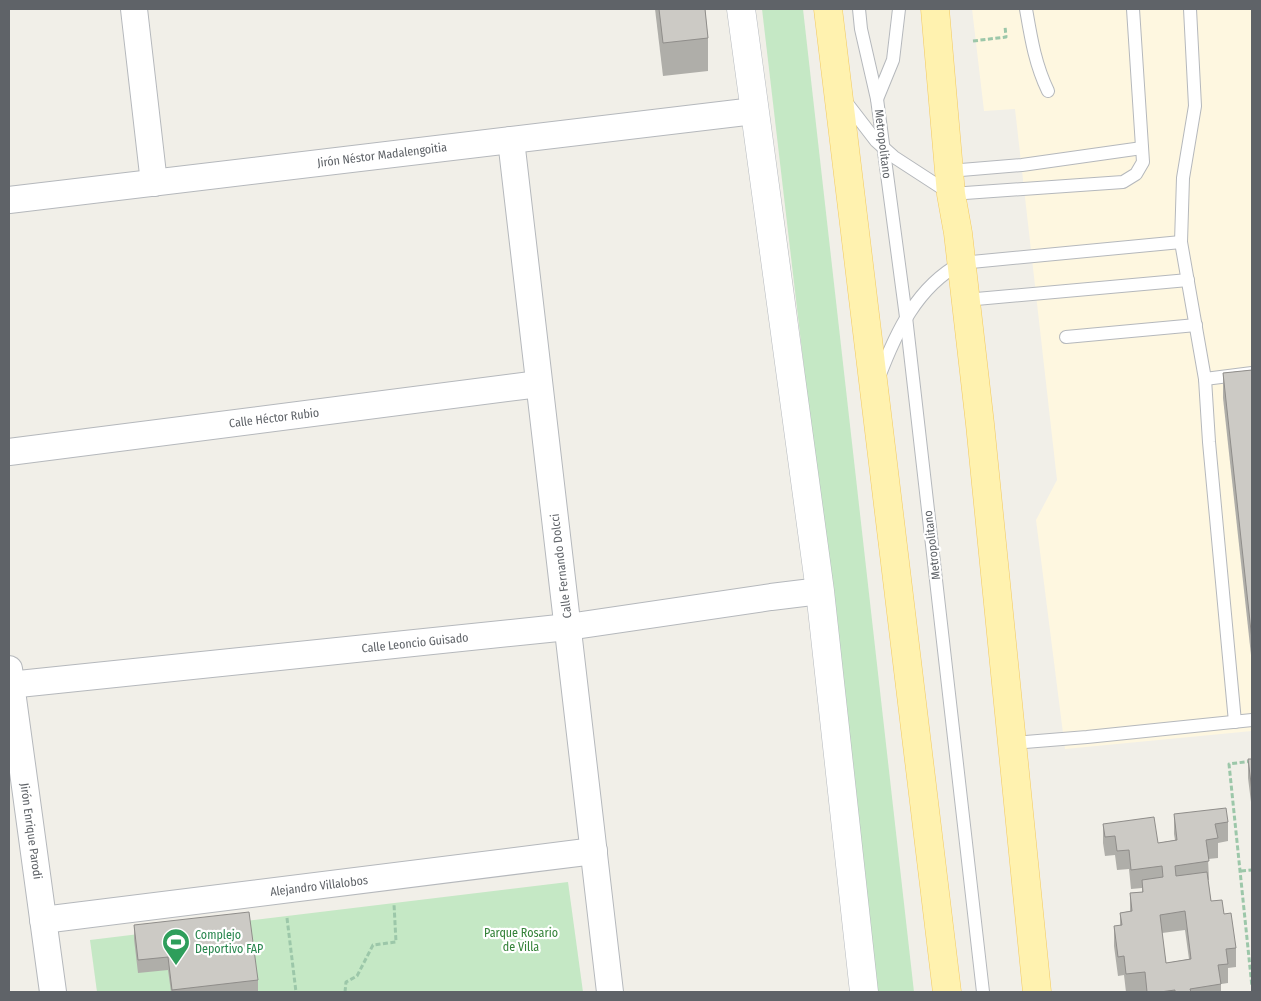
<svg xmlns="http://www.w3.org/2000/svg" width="1261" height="1001" font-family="'Fira Sans Condensed',sans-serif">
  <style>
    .commercial { fill: #fef7e0 }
    .green { fill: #c5e8c5 }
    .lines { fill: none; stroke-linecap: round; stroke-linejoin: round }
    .lane-casing { stroke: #b5b8bc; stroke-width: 14 }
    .street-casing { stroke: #b5b8bc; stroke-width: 28 }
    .secondary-casing { stroke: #b6babf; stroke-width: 29 }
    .primary-casing { stroke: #f2c960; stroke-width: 29 }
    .path { stroke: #9cc7a9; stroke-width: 3; stroke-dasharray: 5 2.5; stroke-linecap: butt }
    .lane { stroke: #fff; stroke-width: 12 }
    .street { stroke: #fff; stroke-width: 26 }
    .secondary { stroke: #fff; stroke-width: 28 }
    .primary { stroke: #fff2af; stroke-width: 28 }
    .wall { fill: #afaea9; fill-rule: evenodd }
    .building { fill: #cccac5; stroke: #8f8d8a; fill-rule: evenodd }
    .labels { text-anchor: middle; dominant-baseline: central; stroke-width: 4.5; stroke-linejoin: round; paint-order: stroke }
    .street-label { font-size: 12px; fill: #5f6368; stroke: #fff }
    .park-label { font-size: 12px; fill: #348238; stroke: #fff }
    .leisure-label { font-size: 12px; fill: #27864d; stroke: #fff; text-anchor: start }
  </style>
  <rect width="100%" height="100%" fill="#f1efe8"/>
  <path class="commercial" d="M 972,9 L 1252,9 L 1252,731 L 1065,749 L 1036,520 L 1057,480 L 1015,109 L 984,111 Z"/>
  <g class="green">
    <path d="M 762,9 L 803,9 L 914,992 L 877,992 Z"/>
    <path d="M 568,882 L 583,992 L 97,992 L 90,940 Z"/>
  </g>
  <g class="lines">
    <g class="lane-casing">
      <g id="lane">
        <path d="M 859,9 L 861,29 L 877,99 L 906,317 L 983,992"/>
        <path d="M 1026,9 C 1031,38 1035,64 1048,91"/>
        <path d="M 1190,9 L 1195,106 L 1183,178 L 1181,242 L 1205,379 L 1209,442 L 1235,722"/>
        <path d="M 877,99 L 893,60 L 899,9"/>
        <path d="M 846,102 L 876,141 L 894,157 L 951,194 L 1123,182 L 1136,174 L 1143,162 L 1133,9"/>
        <path d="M 949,171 L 1022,165 L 1142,148"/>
        <path d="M 965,300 L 1188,280"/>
        <path d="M 1066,337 L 1196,325"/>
        <path d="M 879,377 C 896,332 917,287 961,263 L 1181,242"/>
        <path d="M 1205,379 L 1252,373"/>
        <path d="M 1012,743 L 1087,737 L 1252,720"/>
      </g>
    </g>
    <g class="street-casing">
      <g id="street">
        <path d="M 134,9 L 154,183"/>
        <path d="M 511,140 L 610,992"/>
        <path d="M 9,200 L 754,111"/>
        <path d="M 9,452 L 539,384"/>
        <path d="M 9,669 L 53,992"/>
        <path d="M 9,685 L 568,627 L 771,597 L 820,591"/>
        <path d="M 43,920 L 594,851"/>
      </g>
    </g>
    <g class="secondary-casing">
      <path id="secondary" d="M 741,9 L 820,591 L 864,992"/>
    </g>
    <g class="primary-casing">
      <g id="primary">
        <path d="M 828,9 L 947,992"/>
        <path d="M 935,9 L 951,194 L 958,233 L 980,424 L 1037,992"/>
      </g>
    </g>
    <g class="path">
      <path d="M 973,41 L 1006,37 L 1005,26"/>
      <path d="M 1252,761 L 1229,764 L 1252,987"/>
      <path d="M 1241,871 L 1252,870"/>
      <path d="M 287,918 L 296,992"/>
      <path d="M 345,992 L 346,982 L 357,976 L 373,945 L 396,942 L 394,904"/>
    </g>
    <use href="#lane" class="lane"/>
    <use href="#street" class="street"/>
    <use href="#secondary" class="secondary"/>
    <use href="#primary" class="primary"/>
  </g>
  <g class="wall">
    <path d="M 655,9 L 705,9 L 708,38 L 708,71 L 663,76 Z"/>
    <path d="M 1252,370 L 1252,664 L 1223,398 L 1223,373 Z"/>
    <path d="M 1248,759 L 1252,759 L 1252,810 L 1248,778 Z"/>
    <path d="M 1174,814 L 1228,822 L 1228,841 L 1218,843 L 1218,858 L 1208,859 L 1209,880 L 1208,880 L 1211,901 L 1224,914 L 1236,948 L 1236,967 L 1228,968 L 1228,983 L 1221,984 L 1221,992 L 1145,992 L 1145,991 L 1126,992 L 1124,975 L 1118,976 L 1114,946 L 1114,926 L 1120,926 L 1120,913 L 1130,911 L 1130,893 L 1142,892 L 1142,888 L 1131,889 L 1129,869 L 1117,870 L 1115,855 L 1105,856 L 1103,843 L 1103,824 L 1158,843 L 1175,840 L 1174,834 ZM 1185,930 L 1189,959 L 1166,963 L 1162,933 Z"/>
    <path d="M 134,925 L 258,980 L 258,992 L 171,992 L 168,970 L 138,973 L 134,939 Z"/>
  </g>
  <g class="building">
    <path d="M 659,9 L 705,9 L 708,38 L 663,43 Z"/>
    <path d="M 1252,370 L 1252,640 L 1223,373 Z"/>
    <path d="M 1248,759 L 1252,759 L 1252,791 Z"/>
    <path d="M 1226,808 L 1228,822 L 1215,824 L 1218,838 L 1206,840 L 1209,861 L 1175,866 L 1176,876 L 1207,872 L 1211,901 L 1222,900 L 1224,914 L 1231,913 L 1236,948 L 1226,949 L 1228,964 L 1218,965 L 1221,984 L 1190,989 L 1191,992 L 1175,992 L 1175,990 L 1160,992 L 1147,992 L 1145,972 L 1126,974 L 1124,956 L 1118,957 L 1114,926 L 1122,925 L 1120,913 L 1132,911 L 1130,893 L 1143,892 L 1142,880 L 1163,877 L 1162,866 L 1131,870 L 1129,850 L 1117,851 L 1115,836 L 1105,837 L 1103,824 L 1154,817 L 1158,843 L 1177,840 L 1174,814 ZM 1185,911 L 1191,959 L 1166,963 L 1160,915 Z"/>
    <path d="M 249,912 L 258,980 L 172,990 L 168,957 L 138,960 L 134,925 Z"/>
  </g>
  <defs>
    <g id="stadium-pin" transform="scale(1.4375)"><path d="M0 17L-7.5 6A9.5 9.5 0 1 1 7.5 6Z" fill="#2e9e5b" stroke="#fff"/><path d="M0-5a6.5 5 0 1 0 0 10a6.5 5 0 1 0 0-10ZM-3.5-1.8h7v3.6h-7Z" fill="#fff"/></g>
  </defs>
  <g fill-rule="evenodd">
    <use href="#stadium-pin" x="176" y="942"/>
  </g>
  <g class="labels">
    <g class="street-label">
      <text transform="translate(883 144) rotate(83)">Metropolitano</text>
      <text transform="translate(382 155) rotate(-7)">Jirón Néstor Madalengoitia</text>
      <text transform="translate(274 418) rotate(-7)">Calle Héctor Rubio</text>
      <text transform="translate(932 545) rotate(-97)">Metropolitano</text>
      <text transform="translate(561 566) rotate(-97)">Calle Fernando Dolcci</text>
      <text transform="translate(415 643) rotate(-6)">Calle Leoncio Guisado</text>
      <text transform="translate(31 831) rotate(82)">Jirón Enrique Parodi</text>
      <text transform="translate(319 886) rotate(-7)">Alejandro Villalobos</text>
    </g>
    <g class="park-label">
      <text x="521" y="933">Parque Rosario<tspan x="521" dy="14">de Villa</tspan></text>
    </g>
    <g class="leisure-label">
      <text x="195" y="935">Complejo<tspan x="195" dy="14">Deportivo FAP</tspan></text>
    </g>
  </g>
  <rect width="1261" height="1001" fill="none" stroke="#5f6368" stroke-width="20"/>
</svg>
